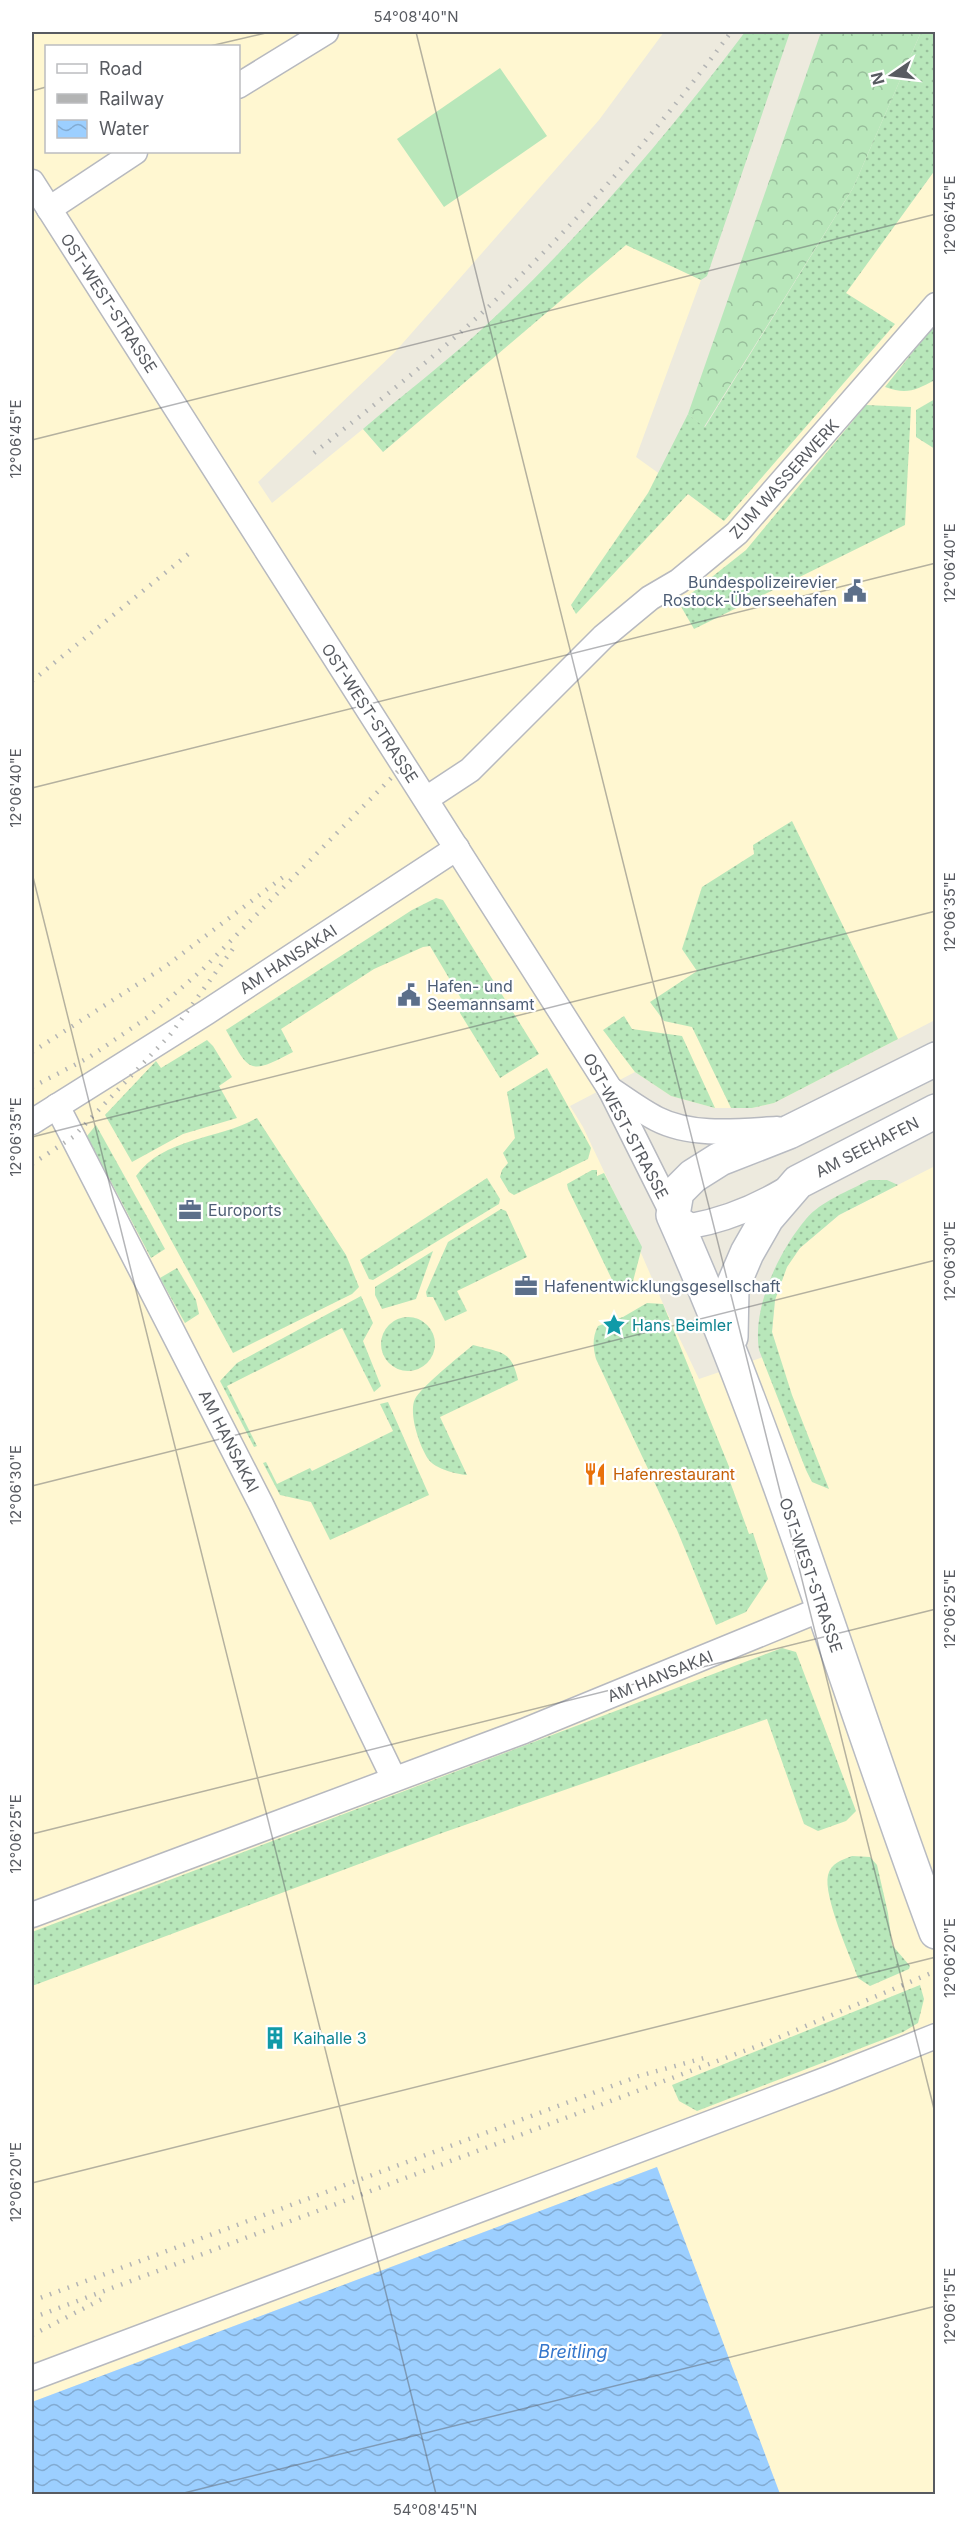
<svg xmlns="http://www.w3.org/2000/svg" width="967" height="2526" font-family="Inter,sans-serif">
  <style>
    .commercial { fill: #fff7d1; fill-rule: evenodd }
    .grass { fill: url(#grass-dots) }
    .forest { fill: url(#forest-crowns) }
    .pitch { fill: #b8e7ba }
    .water { fill: url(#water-waves) }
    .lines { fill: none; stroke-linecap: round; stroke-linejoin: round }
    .street-casing { stroke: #b7b9bf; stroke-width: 27 }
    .secondary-casing { stroke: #b8bbc2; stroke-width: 36 }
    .street { stroke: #fff; stroke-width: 24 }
    .secondary { stroke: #fff; stroke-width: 33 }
    .rail { stroke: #b3b4b4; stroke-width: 4.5; stroke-dasharray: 1.5 8; stroke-linecap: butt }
    .ticks { fill: none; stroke: #585b61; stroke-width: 1.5; stroke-opacity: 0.45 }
    .labels { text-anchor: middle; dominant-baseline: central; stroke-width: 4.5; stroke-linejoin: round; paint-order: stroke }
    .street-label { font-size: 16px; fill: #585b61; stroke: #fff }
    .service-label { font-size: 16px; fill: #4e5e75; stroke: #fff; text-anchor: start }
    .culture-label { font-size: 16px; fill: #0d838f; stroke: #fff; text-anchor: start }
    .food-label { font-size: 16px; fill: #c56008; stroke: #fff; text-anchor: start }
    .water-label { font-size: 18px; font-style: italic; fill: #3577cc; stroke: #fff }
    .neatline { fill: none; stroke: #585b61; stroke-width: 2 }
    .ticks-label { font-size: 15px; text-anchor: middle; fill: #585b61 }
  </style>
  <defs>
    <pattern id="grass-dots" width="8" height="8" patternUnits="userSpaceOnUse" patternTransform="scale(1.5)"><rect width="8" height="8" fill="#b8e7ba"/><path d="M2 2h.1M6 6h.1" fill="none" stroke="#98be9b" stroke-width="1.8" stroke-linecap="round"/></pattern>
    <pattern id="forest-crowns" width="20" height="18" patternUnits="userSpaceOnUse" patternTransform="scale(1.5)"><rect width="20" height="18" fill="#b8e7ba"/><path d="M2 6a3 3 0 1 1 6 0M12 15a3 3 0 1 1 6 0" fill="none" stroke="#98be9b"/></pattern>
    <pattern id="water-waves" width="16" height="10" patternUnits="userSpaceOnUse" patternTransform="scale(1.5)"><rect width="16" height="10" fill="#9ccfff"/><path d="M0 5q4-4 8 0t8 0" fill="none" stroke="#82abd2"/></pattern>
  </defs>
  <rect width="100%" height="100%" fill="#edeade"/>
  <path class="commercial" d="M 32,32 L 664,32 L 599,120 L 395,352 L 258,482 L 272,503 L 363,429 L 383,452 L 626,244 L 701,280 L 636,457 L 724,520 L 894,324 L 845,293 L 935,170 L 935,1020 L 774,1103 L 752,1108 L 715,1108 L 671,1096 L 635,1072 L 570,1106 L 583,1127 L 625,1216 L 664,1306 L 699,1379 L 778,1352 L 772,1332 L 775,1300 L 787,1266 L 800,1248 L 839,1215 L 935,1166 L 935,2494 L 780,2494 L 657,2167 L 32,2402 ZM 46,46 L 238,46 L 238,152 L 46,152 Z"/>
  <g class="grass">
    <path d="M 745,32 L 790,32 L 707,276 L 701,280 L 626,245 L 383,452 L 363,429 C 402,395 444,364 482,329 C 580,238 665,138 745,32 Z"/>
    <path d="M 921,32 L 935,32 L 935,170 L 846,293 L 895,324 L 724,521 L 688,494 L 576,614 L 571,605 L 648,493 L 688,414 L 705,427 L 853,188 Z"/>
    <path d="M 935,324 L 935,380 C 916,390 907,395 885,387 Z"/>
    <path d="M 935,399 L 935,449 L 916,437 L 916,410 Z"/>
    <path d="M 866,405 L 911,407 L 905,525 L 694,629 L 679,603 L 746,550 Z"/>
    <path d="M 792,821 L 898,1039 L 774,1103 L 752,1108 L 731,1108 L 692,1027 L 664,1021 L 650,1002 L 697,971 L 682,949 L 702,887 L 754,854 L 753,845 Z"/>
    <path d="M 436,898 L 443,900 L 539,1054 L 500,1078 L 460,1013 L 462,1000 L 430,946 L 423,947 L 374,969 L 281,1029 L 293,1052 C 249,1075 250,1073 226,1030 L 412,910 Z"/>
    <path d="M 624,1016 L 632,1029 L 682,1036 L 715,1108 L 671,1096 L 635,1072 L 603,1030 Z"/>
    <path d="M 207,1040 L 213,1046 L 232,1077 L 219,1086 L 237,1118 L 183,1134 L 132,1162 L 105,1115 L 156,1061 L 161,1068 Z"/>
    <path d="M 547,1068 L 591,1148 L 588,1159 L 514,1195 L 509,1192 L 500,1177 L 502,1170 L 508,1163 L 503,1153 L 515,1138 L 507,1092 Z"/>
    <path d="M 257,1118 L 346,1255 L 359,1287 L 352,1294 L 233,1353 L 136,1176 C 164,1137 219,1140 257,1118 Z"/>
    <path d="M 96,1125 L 165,1249 L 151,1258 L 87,1136 Z"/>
    <path d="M 592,1170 L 597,1170 L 597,1176 L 604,1173 L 642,1247 L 632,1285 L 619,1294 L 568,1189 L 567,1184 Z"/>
    <path d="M 487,1178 L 500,1199 L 499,1204 L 373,1280 L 369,1279 L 360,1260 Z"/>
    <path d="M 869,1180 L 887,1180 L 898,1185 L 839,1215 L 800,1248 L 787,1267 L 775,1300 L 772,1332 L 792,1395 L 829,1489 L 812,1482 L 806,1470 L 759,1350 C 752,1307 779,1251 806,1219 C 821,1201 849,1191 869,1180 Z"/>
    <path d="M 501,1209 L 506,1211 L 527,1257 L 457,1291 L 467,1311 L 445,1321 L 433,1297 L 427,1297 L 426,1292 L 448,1242 Z"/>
    <path d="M 433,1251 L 416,1299 L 382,1309 L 375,1295 L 375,1287 Z"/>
    <path d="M 177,1268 L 196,1300 L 199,1314 L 185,1323 L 160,1278 Z"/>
    <path d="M 361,1296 L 373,1323 L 363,1341 L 381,1386 L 374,1392 L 342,1328 L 227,1386 L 257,1446 L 254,1447 L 220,1381 L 237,1363 Z"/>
    <path d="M 647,1303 L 663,1304 L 732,1474 L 728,1476 L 749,1534 L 753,1533 L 768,1579 L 746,1612 L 716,1625 L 677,1530 L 596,1359 C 593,1347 592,1338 598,1326 L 623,1317 Z"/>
    <circle cx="408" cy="1344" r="27"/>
    <path d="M 473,1345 C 501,1353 511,1349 518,1380 L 440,1417 L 467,1475 C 456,1474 436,1469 429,1460 C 420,1448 408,1413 415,1399 C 420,1388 462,1354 473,1345 Z"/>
    <path d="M 388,1402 L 429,1495 L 330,1540 L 311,1502 L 280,1495 L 263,1463 L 266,1462 L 277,1484 L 310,1468 L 312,1471 L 393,1431 L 380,1404 Z"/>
    <path d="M 782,1648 L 796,1652 L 856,1811 L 846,1821 L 818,1831 L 804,1824 L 767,1719 L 442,1833 L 32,1986 L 32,1932 Z"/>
    <path d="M 852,1856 L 870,1857 L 877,1865 L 888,1913 L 892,1945 L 910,1966 L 909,1969 L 870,1986 L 858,1978 C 850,1956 823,1896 828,1875 C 831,1863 842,1860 852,1856 Z"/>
    <path d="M 920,1985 L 924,1999 L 918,2023 L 903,2032 L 697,2111 L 679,2101 L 672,2085 Z"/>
  </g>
  <path class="forest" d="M 821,32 L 921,32 L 853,188 L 704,427 L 688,414 Z"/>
  <path class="pitch" d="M 500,68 L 547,136 L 444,207 L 397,139 Z"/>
  <path class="water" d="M 657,2167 L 780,2494 L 32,2494 L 32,2402 Z"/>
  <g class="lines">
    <g class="street-casing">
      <g id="street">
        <path d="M 238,86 L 326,32"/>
        <path d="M 32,182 L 610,1089 L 673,1215 L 691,1226 C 724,1220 754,1208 783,1191"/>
        <path d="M 49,209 L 135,152"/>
        <path d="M 426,799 L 470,770 L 603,637 L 650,598 L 679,581 L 737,533 L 936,305"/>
        <path d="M 610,1089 C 625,1099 641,1111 657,1119 C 692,1137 740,1131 777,1129"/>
        <path d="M 57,1106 L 261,1504 L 394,1779"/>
        <path d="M 32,1122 L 207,1012 L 457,848"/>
        <path d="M 32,1915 L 524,1731 L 824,1608"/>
        <path d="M 32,2378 L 830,2078 L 936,2036"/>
      </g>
    </g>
    <g class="secondary-casing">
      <g id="secondary">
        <path d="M 936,1059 L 789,1132 L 720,1159 L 693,1176 L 677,1192 L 673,1215 C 777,1448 847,1693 936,1932"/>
        <path d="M 731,1337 L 732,1288 L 747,1253 L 767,1218 L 798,1182 L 936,1111"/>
      </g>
    </g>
    <use href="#street" class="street"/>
    <use href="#secondary" class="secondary"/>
    <g class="rail">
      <path d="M 314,453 C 380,400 447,348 508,288 C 589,209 664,123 731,32"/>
      <path d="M 32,681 L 191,552"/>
      <path d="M 32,1052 L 166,966 L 287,874"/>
      <path d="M 32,1087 L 88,1058 L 148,1017 L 202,970 L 404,765"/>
      <path d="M 32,1164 L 73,1137 L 170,1035 L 235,946"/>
      <path d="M 32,2301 L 639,2076 L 704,2058"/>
      <path d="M 32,2318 L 768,2042 L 936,1971"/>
      <path d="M 32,2335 L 106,2297"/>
    </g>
  </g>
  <path class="ticks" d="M 416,32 L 936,2117M 210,46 L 270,32M 32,91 L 46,87M 32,440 L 936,214M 32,788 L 936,563M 32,873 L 436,2494M 32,1137 L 936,911M 32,1486 L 936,1260M 32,1834 L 936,1609M 32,2183 L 936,1957M 180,2494 L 936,2306"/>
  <defs>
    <g id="civic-bare" transform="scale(1.8)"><path d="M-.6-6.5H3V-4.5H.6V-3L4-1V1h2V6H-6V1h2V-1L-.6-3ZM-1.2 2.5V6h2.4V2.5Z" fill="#5c6f8a" stroke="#fff" stroke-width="2.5" paint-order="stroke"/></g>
    <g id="office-bare" transform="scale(1.8)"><path d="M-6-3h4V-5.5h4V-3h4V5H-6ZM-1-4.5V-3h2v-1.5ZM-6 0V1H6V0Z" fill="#5c6f8a" stroke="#fff" stroke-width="2.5" paint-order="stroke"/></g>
    <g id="sight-bare" transform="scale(1.8)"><path d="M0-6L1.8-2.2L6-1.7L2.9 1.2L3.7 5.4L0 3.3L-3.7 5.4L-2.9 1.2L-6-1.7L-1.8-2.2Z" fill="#0f9aa8" stroke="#fff" stroke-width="2.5" paint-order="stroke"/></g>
    <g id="restaurant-bare" transform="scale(1.8)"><path d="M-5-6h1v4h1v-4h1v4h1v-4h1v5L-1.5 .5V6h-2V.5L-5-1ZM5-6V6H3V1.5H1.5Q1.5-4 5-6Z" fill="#e8710a" stroke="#fff" stroke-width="2.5" paint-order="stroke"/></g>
    <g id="building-bare" transform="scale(1.8)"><path d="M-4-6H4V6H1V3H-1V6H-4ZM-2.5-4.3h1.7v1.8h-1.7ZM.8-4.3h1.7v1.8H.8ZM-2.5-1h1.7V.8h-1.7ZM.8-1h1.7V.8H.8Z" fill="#0f9aa8" stroke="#fff" stroke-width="2.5" paint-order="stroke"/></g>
  </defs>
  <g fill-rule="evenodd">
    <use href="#civic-bare" x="855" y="591"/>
    <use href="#civic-bare" x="409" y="995"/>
    <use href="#office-bare" x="190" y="1210"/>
    <use href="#office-bare" x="526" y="1286"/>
    <use href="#sight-bare" x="614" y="1325"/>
    <use href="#restaurant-bare" x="595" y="1474"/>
    <use href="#building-bare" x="275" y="2038"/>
  </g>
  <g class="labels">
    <g class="street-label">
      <text transform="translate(109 303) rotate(57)">OST-WEST-STRASSE</text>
      <text transform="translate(784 479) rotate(-48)">ZUM WASSERWERK</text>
      <text transform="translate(370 713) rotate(57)">OST-WEST-STRASSE</text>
      <text transform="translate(288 959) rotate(-33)">AM HANSAKAI</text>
      <text transform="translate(626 1126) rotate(62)">OST-WEST-STRASSE</text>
      <text transform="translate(867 1147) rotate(-27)">AM SEEHAFEN</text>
      <text transform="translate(229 1441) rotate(63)">AM HANSAKAI</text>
      <text transform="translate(811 1575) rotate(71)">OST-WEST-STRASSE</text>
      <text transform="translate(660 1676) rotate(-22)">AM HANSAKAI</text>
    </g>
    <g class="service-label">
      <text x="837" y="582" text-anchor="end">Bundespolizeirevier<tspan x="837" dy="18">Rostock-Überseehafen</tspan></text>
      <text x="427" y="986">Hafen- und<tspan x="427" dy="18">Seemannsamt</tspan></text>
      <text x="208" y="1210">Euroports</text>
      <text x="544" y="1286">Hafenentwicklungsgesellschaft</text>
    </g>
    <g class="culture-label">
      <text x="632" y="1325">Hans Beimler</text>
      <text x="293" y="2038">Kaihalle 3</text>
    </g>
    <g class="food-label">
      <text x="613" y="1474">Hafenrestaurant</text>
    </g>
    <g class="water-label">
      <text x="573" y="2351">Breitling</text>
    </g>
  </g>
  <rect width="967" height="2526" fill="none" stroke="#ffffff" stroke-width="66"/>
  <rect x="45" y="45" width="195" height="108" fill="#ffffff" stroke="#bcbdc0" stroke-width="1.5"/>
  <rect x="57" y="64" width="30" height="9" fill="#ffffff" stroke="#bcbdc0" stroke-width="1.5"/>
  <text x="99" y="75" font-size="18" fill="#585b61">Road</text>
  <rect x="57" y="94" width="30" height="9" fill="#b3b4b4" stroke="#bcbdc0" stroke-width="1.5"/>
  <text x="99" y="105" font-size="18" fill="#585b61">Railway</text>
  <rect x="57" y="120" width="30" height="18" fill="url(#water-waves)" stroke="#bcbdc0" stroke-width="1.5"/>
  <text x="99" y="135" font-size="18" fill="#585b61">Water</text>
  <g transform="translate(892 75) rotate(256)" stroke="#ffffff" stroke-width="4.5" paint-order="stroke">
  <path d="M0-4.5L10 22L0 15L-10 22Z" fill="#585b61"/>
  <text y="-9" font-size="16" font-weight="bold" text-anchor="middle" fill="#585b61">N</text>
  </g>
  <rect x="33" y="33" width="901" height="2460" class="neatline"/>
  <g class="ticks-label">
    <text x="416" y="22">54°08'40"N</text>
    <text transform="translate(950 215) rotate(-90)" y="5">12°06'45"E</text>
    <text transform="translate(16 439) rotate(-90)" y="5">12°06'45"E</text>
    <text transform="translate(950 563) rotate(-90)" y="5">12°06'40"E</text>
    <text transform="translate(16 788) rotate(-90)" y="5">12°06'40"E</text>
    <text transform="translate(950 912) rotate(-90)" y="5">12°06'35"E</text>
    <text transform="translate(16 1137) rotate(-90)" y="5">12°06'35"E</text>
    <text transform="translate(950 1261) rotate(-90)" y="5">12°06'30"E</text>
    <text transform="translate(16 1485) rotate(-90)" y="5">12°06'30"E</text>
    <text transform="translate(950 1609) rotate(-90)" y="5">12°06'25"E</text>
    <text transform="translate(16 1834) rotate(-90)" y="5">12°06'25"E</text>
    <text transform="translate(950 1958) rotate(-90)" y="5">12°06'20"E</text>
    <text transform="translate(16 2182) rotate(-90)" y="5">12°06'20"E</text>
    <text transform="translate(950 2306) rotate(-90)" y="5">12°06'15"E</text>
    <text x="435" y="2515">54°08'45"N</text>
  </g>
</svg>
